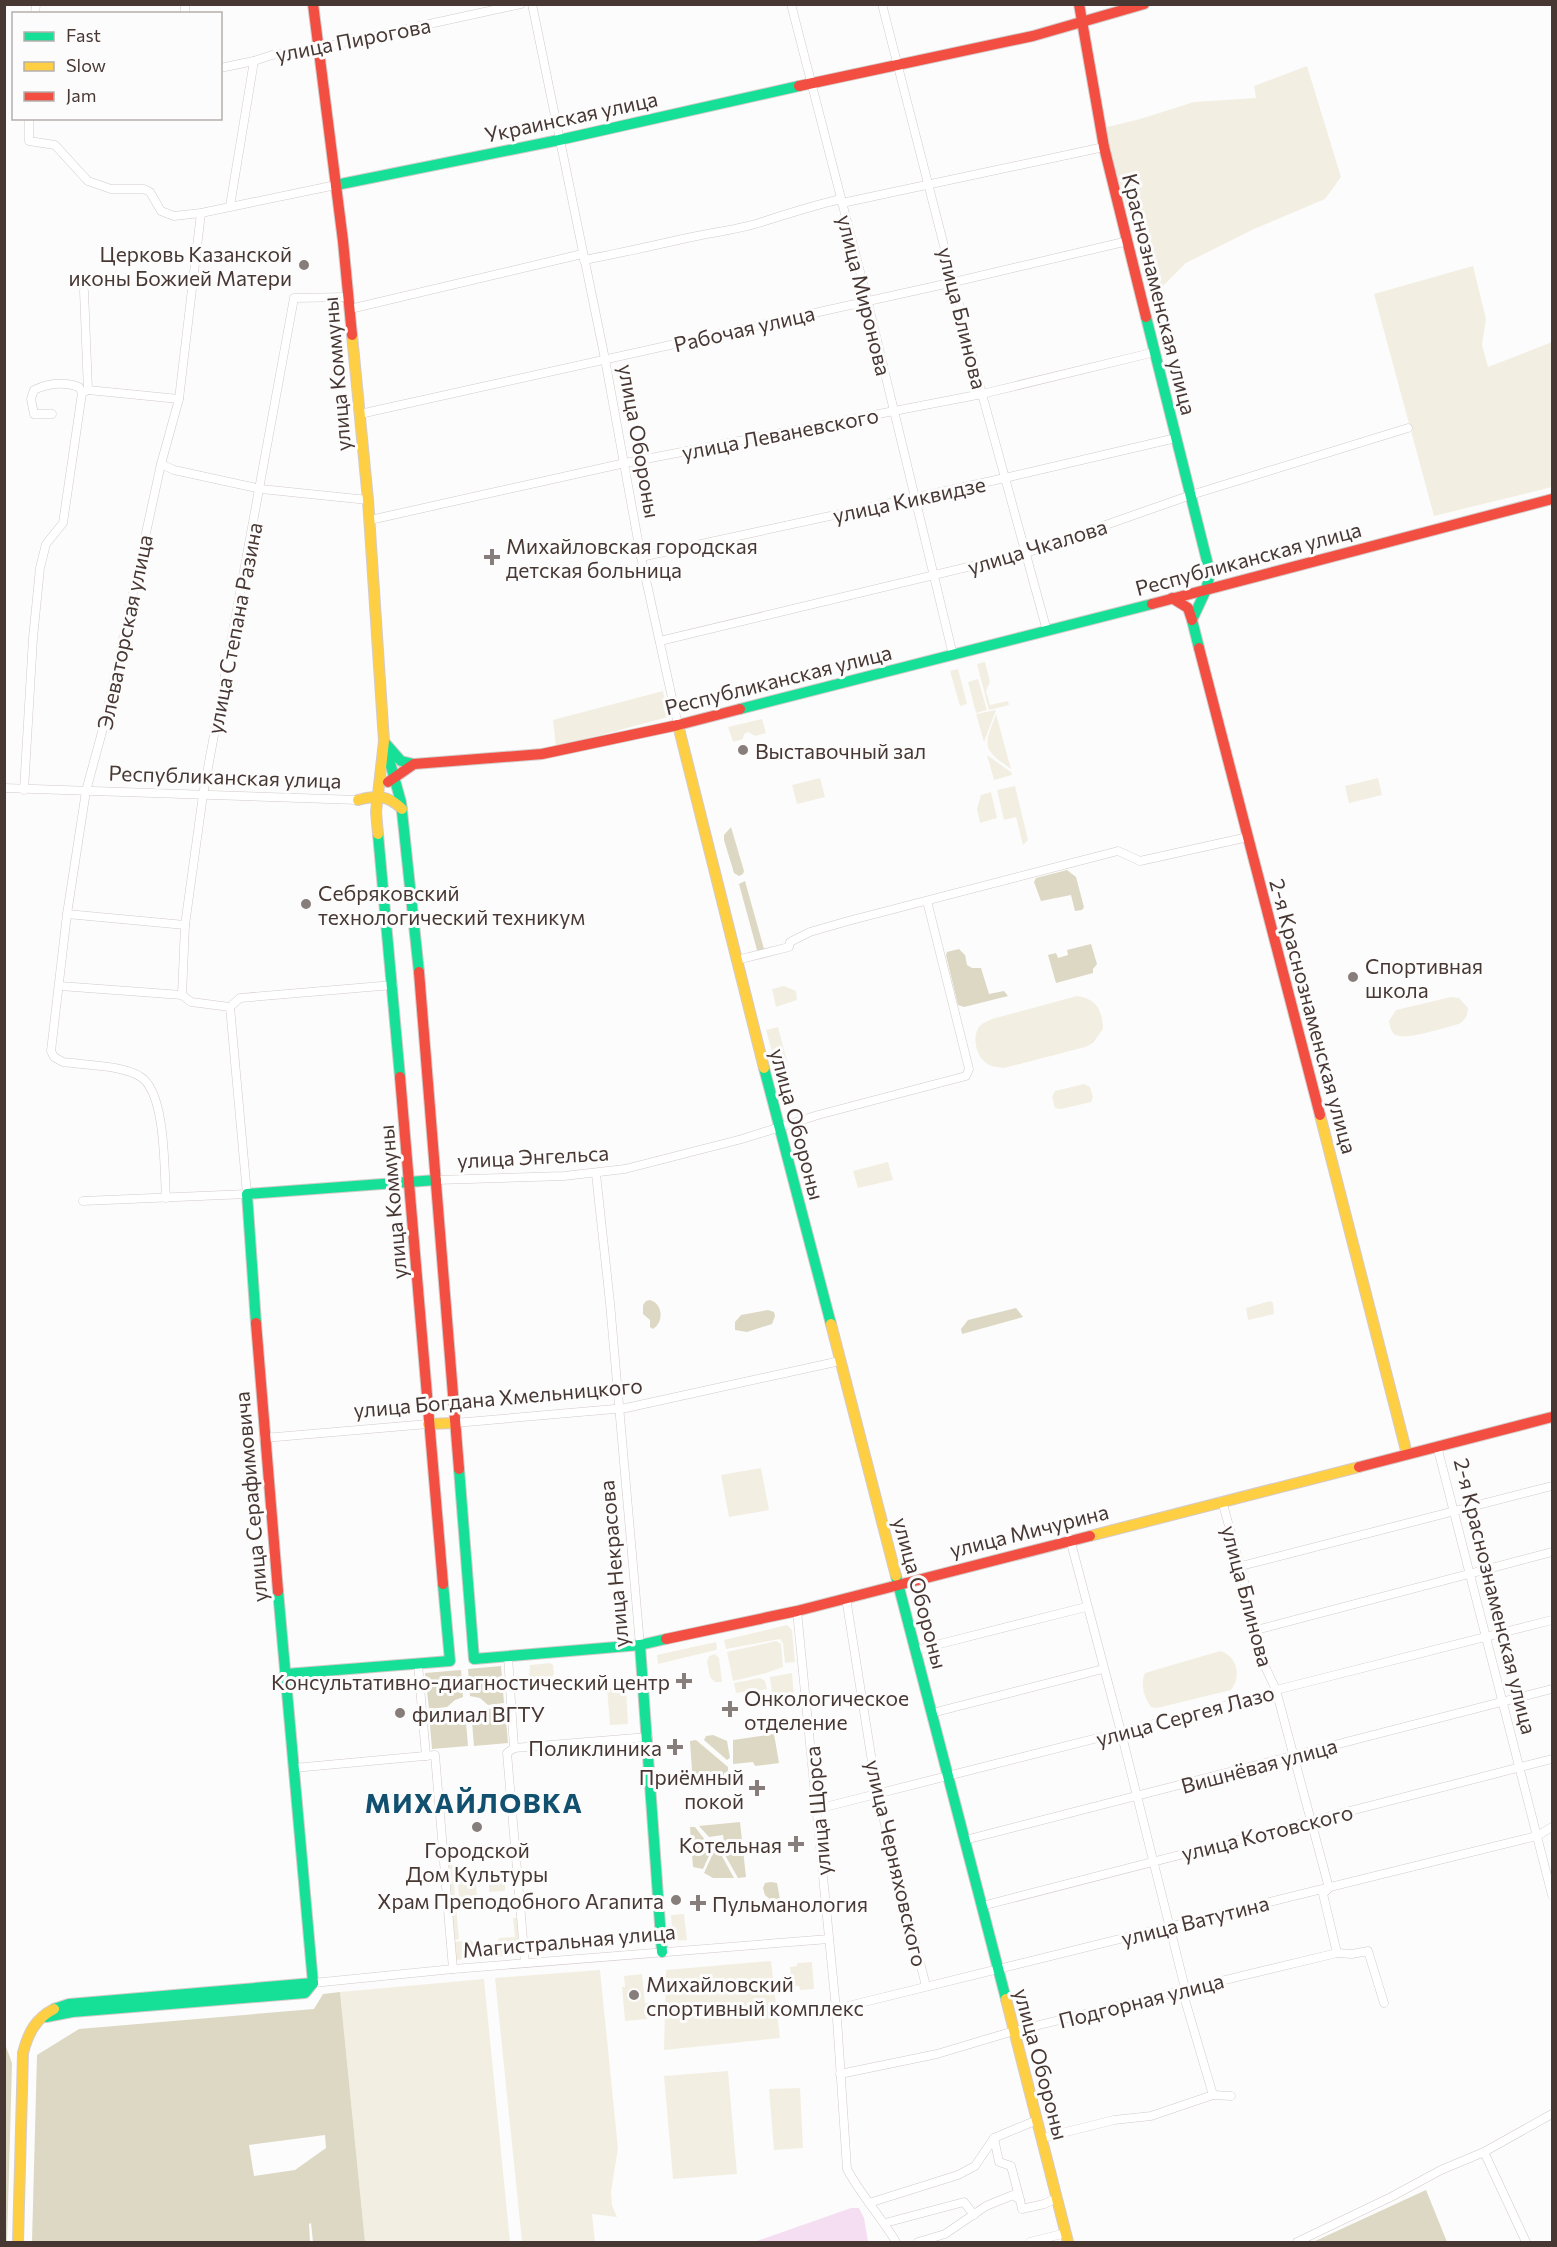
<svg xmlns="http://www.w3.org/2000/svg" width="1557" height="2247" font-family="Commissioner,sans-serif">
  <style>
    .green { fill: #f2efe2 }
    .forest { fill: #dcd8c3; fill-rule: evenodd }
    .water { fill: #f5def1 }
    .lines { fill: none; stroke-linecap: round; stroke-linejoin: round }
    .street-casing { stroke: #d3cbc9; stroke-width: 9 }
    .fast-casing { stroke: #d3cbc9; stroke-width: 12 }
    .slow-casing { stroke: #d3cbc9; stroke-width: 12 }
    .jam-casing { stroke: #d3cbc9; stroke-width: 12 }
    .street { stroke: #fff; stroke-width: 8 }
    .fast { stroke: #16e098; stroke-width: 10 }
    .slow { stroke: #ffcf43; stroke-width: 10 }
    .jam { stroke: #f24e42; stroke-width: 10 }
    .poi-dot { fill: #877d7a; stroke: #fcfcfc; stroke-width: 2 }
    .labels { text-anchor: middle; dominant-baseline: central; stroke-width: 6; stroke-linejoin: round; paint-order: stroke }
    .street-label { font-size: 21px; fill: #483834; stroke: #fcfcfc }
    .poi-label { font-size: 21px; fill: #483834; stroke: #fcfcfc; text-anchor: start }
    .district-label { font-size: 27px; font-weight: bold; letter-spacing: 1.5px; fill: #11506f; stroke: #fcfcfc }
  </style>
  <rect width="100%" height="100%" fill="#fcfcfc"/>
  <g class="green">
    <path d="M 1307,66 L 1341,177 L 1325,199 L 1254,229 L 1186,263 L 1153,296 L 1103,128 L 1140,119 L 1194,102 L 1256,98 L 1254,86 Z"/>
    <path d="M 1473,266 L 1486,319 L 1482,345 L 1488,367 L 1552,342 L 1552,487 L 1434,516 L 1374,294 Z"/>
    <path d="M 985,662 L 990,682 L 986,691 L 990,705 L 1008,701 L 1009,705 L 989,710 L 977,664 Z"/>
    <path d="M 958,669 L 967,704 L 960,706 L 950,671 Z"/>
    <path d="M 978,679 L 987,710 L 976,713 L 968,682 Z"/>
    <path d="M 663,691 L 668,717 L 556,747 L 553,720 Z"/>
    <path d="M 996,710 L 984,742 L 976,714 Z"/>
    <path d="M 996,714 L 1011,769 C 981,748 984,747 996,714 Z"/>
    <path d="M 762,719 L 766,733 L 755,736 L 748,732 L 744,734 L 743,739 L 733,742 L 728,727 Z"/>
    <path d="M 987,755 L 1011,772 L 1012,775 L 994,780 Z"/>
    <path d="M 820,778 L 825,797 L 797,804 L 792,785 Z"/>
    <path d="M 1378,778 L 1382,795 L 1349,803 L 1345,786 Z"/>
    <path d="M 1015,786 L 1028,840 L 1023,845 L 1016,817 L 1004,820 L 997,790 Z"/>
    <path d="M 991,792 L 997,818 L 980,823 L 977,809 L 981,795 Z"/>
    <path d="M 784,986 L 796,991 L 797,1000 L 776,1007 L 772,989 Z"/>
    <path d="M 1077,996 C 1096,998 1103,1011 1103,1029 L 1093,1043 L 1085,1047 L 1004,1068 C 997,1067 990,1067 985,1062 C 977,1056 973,1041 977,1031 C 979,1024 986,1022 992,1019 Z"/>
    <path d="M 1451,997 L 1459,998 L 1468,1008 C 1468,1016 1465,1020 1459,1024 C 1446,1027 1403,1042 1394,1034 C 1390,1030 1390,1025 1389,1021 L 1396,1010 Z"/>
    <path d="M 778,1027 L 787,1061 L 781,1062 L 774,1059 L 766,1030 Z"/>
    <path d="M 1084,1084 L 1090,1087 L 1093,1097 L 1091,1102 L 1061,1109 L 1055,1108 L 1052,1097 L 1055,1091 Z"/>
    <path d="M 888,1162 L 893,1180 L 858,1188 L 853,1171 Z"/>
    <path d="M 1270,1301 L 1273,1303 L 1274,1314 L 1248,1320 L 1246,1308 Z"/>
    <path d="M 761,1468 L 769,1510 L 729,1517 L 721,1475 Z"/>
    <path d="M 787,1625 L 792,1630 L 795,1662 L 785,1663 L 783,1643 L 780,1639 L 726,1649 L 724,1640 Z"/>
    <path d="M 776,1641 L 781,1644 L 783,1667 L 766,1673 L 733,1681 L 727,1652 Z"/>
    <path d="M 716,1642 L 717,1648 L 716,1650 L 658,1664 L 657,1655 Z"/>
    <path d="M 1220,1651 C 1237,1656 1242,1676 1231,1690 L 1157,1708 L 1151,1707 C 1144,1698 1140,1683 1145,1673 Z"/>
    <path d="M 715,1654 L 719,1658 L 722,1682 L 715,1682 L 710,1677 L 707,1662 L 709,1656 Z"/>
    <path d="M 550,1663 L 553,1665 L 554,1674 L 552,1677 L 531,1678 L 529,1677 L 530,1665 Z"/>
    <path d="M 792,1673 L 794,1697 L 773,1701 L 770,1677 Z"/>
    <path d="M 760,1678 L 765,1681 L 767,1689 L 736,1693 L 734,1683 Z"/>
    <path d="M 626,1687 L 628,1724 L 610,1725 L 607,1688 Z"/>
    <path d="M 447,1862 L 452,1862 L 459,1939 L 455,1940 Z"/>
    <path d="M 475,1875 L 477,1897 L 459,1898 L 457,1876 Z"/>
    <path d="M 492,1875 L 501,1875 L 505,1877 L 505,1891 L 489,1892 L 489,1878 Z"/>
    <path d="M 684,1914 L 687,1940 L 673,1941 L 671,1915 Z"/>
    <path d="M 513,1918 L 517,1918 L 520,1955 L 494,1957 L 499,1938 L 515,1937 Z"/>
    <path d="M 471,1940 L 481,1951 L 482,1958 L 455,1960 L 454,1942 Z"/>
    <path d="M 771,1961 L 780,2038 L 664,2050 L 666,1970 Z"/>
    <path d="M 812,1962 L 814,1989 L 800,1990 L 799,1986 L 792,1986 L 790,1967 L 797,1966 L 797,1963 Z"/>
    <path d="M 600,1970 L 618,2148 L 611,2192 L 612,2205 L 617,2217 L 592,2214 L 595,2242 L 522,2242 L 495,1978 Z"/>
    <path d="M 642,1974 L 645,2003 L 648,2003 L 649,2010 L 646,2011 L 647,2019 L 625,2021 L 622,1987 L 625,1987 L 624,1976 Z"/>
    <path d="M 484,1979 L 510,2242 L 365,2242 L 340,1992 Z"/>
    <path d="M 728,2071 L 737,2174 L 673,2179 L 664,2076 Z"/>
    <path d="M 800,2088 L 803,2148 L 774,2150 L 769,2089 Z"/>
  </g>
  <g class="forest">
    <path d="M 731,827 L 744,871 L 743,874 L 739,876 L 734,873 L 724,840 L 724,835 Z"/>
    <path d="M 1067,870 L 1076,877 L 1084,907 L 1082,910 L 1075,911 L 1071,895 L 1041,901 L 1034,882 L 1036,878 Z"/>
    <path d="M 745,881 L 764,949 L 763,950 L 757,950 L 739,884 Z"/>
    <path d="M 1091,944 L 1097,964 L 1093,969 L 1093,973 L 1056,983 L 1048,955 L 1056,953 L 1058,958 L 1068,955 L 1067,950 Z"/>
    <path d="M 959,949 L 965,955 L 967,965 L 972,968 L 981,968 L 989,994 L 1004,991 L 1008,996 L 964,1007 L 958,1005 L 946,955 L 947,952 Z"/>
    <path d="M 650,1300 C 663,1304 664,1322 653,1329 L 650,1327 L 650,1320 L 643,1314 L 643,1305 L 646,1301 Z"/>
    <path d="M 1016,1308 L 1023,1317 L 962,1334 L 961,1329 L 968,1320 Z"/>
    <path d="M 768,1310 L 774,1312 L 775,1316 L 772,1324 L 747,1332 L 735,1330 L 735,1322 L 741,1315 Z"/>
    <path d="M 501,1666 L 504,1703 L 488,1705 L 480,1698 L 470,1696 L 468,1669 Z"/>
    <path d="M 461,1670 L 463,1697 L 455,1700 L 447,1707 L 429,1709 L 425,1673 Z"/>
    <path d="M 505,1708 L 508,1743 L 474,1746 L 472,1722 L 481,1717 L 488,1709 Z"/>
    <path d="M 447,1713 L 454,1719 L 466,1722 L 468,1746 L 432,1749 L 429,1714 Z"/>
    <path d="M 774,1734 L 779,1763 L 755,1766 L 753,1762 L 733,1764 L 733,1740 Z"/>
    <path d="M 713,1735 L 727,1741 L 730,1758 L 727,1760 L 704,1740 L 706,1736 Z"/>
    <path d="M 696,1740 L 728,1767 L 728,1772 L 724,1773 L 724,1784 L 693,1785 L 690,1741 Z"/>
    <path d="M 740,1822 L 746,1877 L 738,1878 L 721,1848 L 724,1842 L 723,1835 L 709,1837 L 699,1826 Z"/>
    <path d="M 690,1827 L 695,1827 L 712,1849 L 703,1869 L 693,1867 Z"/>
    <path d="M 715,1849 L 718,1849 L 734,1878 L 713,1878 L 704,1873 Z"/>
    <path d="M 771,1882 L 777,1883 L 780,1899 C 774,1903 769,1899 765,1895 L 763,1888 L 765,1883 Z"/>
    <path d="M 340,1992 L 365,2242 L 313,2242 L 311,2223 L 309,2224 L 310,2242 L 32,2242 L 37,2055 L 79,2029 L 314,2009 L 323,1994 ZM 325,2135 L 326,2148 L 295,2170 L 254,2176 L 249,2145 Z"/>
    <path d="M 5,2044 L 12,2063 L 7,2242 L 4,2242 Z"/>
    <path d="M 1426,2190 L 1447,2242 L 1313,2242 Z"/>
  </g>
  <path class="water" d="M 851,2208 L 859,2208 L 864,2218 L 868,2242 L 754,2242 Z"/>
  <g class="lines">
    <g class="street-casing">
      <g id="street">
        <path d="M 185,4 L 185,14"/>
        <path d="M 532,4 L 605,359 L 641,557 L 678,725"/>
        <path d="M 791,4 L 867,299 L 953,655"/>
        <path d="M 882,4 L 982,394 L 1047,631"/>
        <path d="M 35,14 L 36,4"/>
        <path d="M 220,68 L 254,61 L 272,55 L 319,48 L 521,4"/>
        <path d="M 29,118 L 29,141 L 55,145 L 88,181 L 111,189 L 144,189 L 150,192 L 161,211 L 174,216 L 201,213 L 336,185"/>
        <path d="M 842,203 L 1104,147"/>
        <path d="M 230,206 L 254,61"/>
        <path d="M 584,260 C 622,253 659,244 697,236 C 720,231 743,229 765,221 C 790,213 815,205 841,199"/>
        <path d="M 350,309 L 582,254"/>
        <path d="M 88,390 L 179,399"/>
        <path d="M 82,393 L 88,390 L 84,291"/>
        <path d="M 360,414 L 954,282 L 1128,241"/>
        <path d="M 161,464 L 174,470 L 261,489 L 368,500"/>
        <path d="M 370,520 L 625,463 L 982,394 L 1155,352"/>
        <path d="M 641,557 L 1005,478 L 1176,438"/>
        <path d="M 660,641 L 1026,553 L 1191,495 L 1408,428"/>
        <path d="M 4,788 L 358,800 L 361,798"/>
        <path d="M 24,790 L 33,638 L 40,568 L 46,544 L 63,523 L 82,393 L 79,387 C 63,381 49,383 34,390 L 31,399 L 34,414 L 52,414"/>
        <path d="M 67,914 L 185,925"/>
        <path d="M 737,960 L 789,947 L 790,942 L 810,932 L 848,921 L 1118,851 L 1140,861 L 1248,837"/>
        <path d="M 60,986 L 182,995 L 191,1002 L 230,1007"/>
        <path d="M 182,995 L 185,925 L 203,795 L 294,298 L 349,297"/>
        <path d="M 230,1007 L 240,998 L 393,985"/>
        <path d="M 596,1174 L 610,1303 L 640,1645"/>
        <path d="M 436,1180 L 564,1176 L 625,1169 L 742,1139 L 818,1115 L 966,1076 L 969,1069 L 927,901"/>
        <path d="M 166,1198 C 164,1169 166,1094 141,1077 C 123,1065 84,1065 63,1062 L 54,1057 L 51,1051 L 67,914 L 86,791 L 105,721 L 161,464 L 179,399 L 201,213"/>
        <path d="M 83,1201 L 247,1194 L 230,1007"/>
        <path d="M 455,1423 L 626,1408 L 840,1361"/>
        <path d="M 264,1438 L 428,1424"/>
        <path d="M 1437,1446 L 1552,1895"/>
        <path d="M 1222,1501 L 1241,1569 L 1263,1662 L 1276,1690 L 1329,1888 L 1323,1894 L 1337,1953 L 1352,1954 L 1368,1951 L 1384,2003"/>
        <path d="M 1070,1539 L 1121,1732 L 1184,1984 L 1185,2000 L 1213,2095"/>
        <path d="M 1241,1566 L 1552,1486"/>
        <path d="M 846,1598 L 877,1793 L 926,1986"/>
        <path d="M 797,1611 L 837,2019 L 847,2169 C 861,2195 881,2217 896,2242"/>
        <path d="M 1256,1630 L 1552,1552"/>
        <path d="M 916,1650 L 1086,1607"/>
        <path d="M 508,1656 L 514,1748 L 507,1753 L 525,1963"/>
        <path d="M 418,1664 L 426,1756"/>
        <path d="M 932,1713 L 1103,1669"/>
        <path d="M 514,1748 L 648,1737"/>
        <path d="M 294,1768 L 435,1755 L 453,1969"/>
        <path d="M 817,1809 L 1260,1697 L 1276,1690 L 1552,1620"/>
        <path d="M 965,1840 L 1552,1689"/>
        <path d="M 982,1906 L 1552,1759"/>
        <path d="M 313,1983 L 453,1969 L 829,1939"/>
        <path d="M 836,2009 L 1537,1836 L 1552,1827"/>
        <path d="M 840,2074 L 937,2054 L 1014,2031 L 1337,1953"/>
        <path d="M 994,2138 L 999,2162 L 1011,2166 L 1020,2200"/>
        <path d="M 1042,2138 L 1114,2120 L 1151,2116 L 1213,2095 L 1231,2096"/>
        <path d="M 1484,2152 L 1526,2242"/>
        <path d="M 869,2203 L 958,2175 L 975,2166 L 994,2138 L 1037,2120"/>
        <path d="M 885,2223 L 964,2202 L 974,2215"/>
        <path d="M 918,2242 L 945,2234 L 986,2206 L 1013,2195 L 1020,2200 L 1022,2209 L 1044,2204 L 1057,2198"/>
        <path d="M 1030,2242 L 1066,2233"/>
        <path d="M 1297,2242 L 1391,2197 L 1441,2170 L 1484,2152 L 1552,2114"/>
      </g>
    </g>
    <g class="fast-casing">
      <g id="fast">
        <path d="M 336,185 L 559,140 L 799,86"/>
        <path d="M 1146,317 L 1210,573 L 1206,590 L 1192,620 L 1199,648"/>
        <path d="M 740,709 L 1152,604"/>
        <path d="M 384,741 L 401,802 L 419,972"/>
        <path d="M 386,744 L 401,761 L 414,764"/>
        <path d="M 378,834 L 400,1077"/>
        <path d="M 764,1068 L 831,1324"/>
        <path d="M 256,1323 L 247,1194 L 436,1180"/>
        <path d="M 459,1469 L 474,1659 L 640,1645 L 666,1639"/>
        <path d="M 896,1576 L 1006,1999"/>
        <path d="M 278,1591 L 313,1983"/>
        <path d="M 640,1645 L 662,1952"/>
        <path d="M 286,1674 L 450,1661 L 443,1584"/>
        <path d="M 54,2009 L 69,2004 L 313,1983"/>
        <path d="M 46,2017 L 72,2012 L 305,1993 L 313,1983"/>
      </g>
    </g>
    <g class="slow-casing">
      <g id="slow">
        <path d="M 352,335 L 368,500 L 384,741 L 376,812 L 378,834"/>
        <path d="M 678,725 L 764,1068"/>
        <path d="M 358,800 C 377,795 388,795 402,809"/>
        <path d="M 1320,1115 L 1407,1454"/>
        <path d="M 831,1324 L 896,1576"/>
        <path d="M 428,1424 L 455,1423"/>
        <path d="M 1090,1536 L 1359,1467"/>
        <path d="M 1006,1999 L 1068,2242"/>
        <path d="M 18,2242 L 23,2053 C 28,2033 36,2018 54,2009"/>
      </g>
    </g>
    <g class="jam-casing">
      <g id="jam">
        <path d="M 313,4 L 343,241 L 352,335"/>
        <path d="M 1079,4 L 1104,147 L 1146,317"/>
        <path d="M 799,86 L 1033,36 L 1144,4"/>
        <path d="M 1172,598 L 1188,608 L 1192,620"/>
        <path d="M 1152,604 L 1552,499"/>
        <path d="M 1199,648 L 1320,1115"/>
        <path d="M 388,782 L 414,764 L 542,754 L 678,725 L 740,709"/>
        <path d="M 419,972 L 459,1469"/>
        <path d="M 400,1077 L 443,1584"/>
        <path d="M 256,1323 L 278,1591"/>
        <path d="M 1359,1467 L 1552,1417"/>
        <path d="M 666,1639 L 797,1611 L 1090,1536"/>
      </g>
    </g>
    <use href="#street" class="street"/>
    <use href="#fast" class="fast"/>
    <use href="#slow" class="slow"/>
    <use href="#jam" class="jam"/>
  </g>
  <g class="poi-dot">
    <circle cx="304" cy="265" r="6"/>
    <path d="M489 548h6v6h6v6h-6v6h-6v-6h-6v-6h6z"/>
    <circle cx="743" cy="750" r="6"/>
    <circle cx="306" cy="904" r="6"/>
    <circle cx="1353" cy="977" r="6"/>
    <path d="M681 1672h6v6h6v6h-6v6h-6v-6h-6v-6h6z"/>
    <path d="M727 1700h6v6h6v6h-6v6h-6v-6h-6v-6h6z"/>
    <circle cx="400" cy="1713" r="6"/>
    <path d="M672 1738h6v6h6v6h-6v6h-6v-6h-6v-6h6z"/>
    <path d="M754 1779h6v6h6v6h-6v6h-6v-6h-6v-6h6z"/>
    <circle cx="477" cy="1827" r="6"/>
    <path d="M793 1835h6v6h6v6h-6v6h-6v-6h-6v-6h6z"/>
    <circle cx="676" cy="1900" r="6"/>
    <path d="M695 1894h6v6h6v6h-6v6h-6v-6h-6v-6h6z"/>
    <circle cx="634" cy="1995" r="6"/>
  </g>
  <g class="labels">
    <g class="street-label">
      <text transform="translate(353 39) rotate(-11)">улица Пирогова</text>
      <text transform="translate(571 116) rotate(-12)">Украинская улица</text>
      <text transform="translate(1160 294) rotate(76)">Краснознаменская улица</text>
      <text transform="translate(865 295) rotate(76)">улица Миронова</text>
      <text transform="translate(963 318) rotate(76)">улица Блинова</text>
      <text transform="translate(744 328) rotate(-13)">Рабочая улица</text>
      <text transform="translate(336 374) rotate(-95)">улица Коммуны</text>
      <text transform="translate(780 433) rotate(-11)">улица Леваневского</text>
      <text transform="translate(640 441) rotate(80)">улица Обороны</text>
      <text transform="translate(909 499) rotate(-12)">улица Киквидзе</text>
      <text transform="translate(1037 546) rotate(-17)">улица Чкалова</text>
      <text transform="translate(1248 558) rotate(-15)">Республиканская улица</text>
      <text transform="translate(234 628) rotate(-79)">улица Степана Разина</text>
      <text transform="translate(124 632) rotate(-78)">Элеваторская улица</text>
      <text transform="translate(778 679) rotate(-14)">Республиканская улица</text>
      <text transform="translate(225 776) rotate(2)">Республиканская улица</text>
      <text transform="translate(1314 1016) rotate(75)">2-я Краснознаменская улица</text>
      <text transform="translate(798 1124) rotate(75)">улица Обороны</text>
      <text transform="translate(533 1156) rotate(-3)">улица Энгельса</text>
      <text transform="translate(392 1202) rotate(-95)">улица Коммуны</text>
      <text transform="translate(498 1397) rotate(-5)">улица Богдана Хмельницкого</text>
      <text transform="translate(250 1497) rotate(-95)">улица Серафимовича</text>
      <text transform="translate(1029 1530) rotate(-14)">улица Мичурина</text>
      <text transform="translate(613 1564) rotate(-95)">улица Некрасова</text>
      <text transform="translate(921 1593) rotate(75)">улица Обороны</text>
      <text transform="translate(1248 1596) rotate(75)">улица Блинова</text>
      <text transform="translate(1496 1596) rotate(76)">2-я Краснознаменская улица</text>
      <text transform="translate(1185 1715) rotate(-15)">улица Сергея Лазо</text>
      <text transform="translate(1259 1765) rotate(-15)">Вишнёвая улица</text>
      <text transform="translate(817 1811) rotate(-95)">улица Щорса</text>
      <text transform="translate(1267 1832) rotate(-14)">улица Котовского</text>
      <text transform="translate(897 1863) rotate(77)">улица Черняховского</text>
      <text transform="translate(1195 1920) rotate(-14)">улица Ватутина</text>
      <text transform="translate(569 1940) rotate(-5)">Магистральная улица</text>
      <text transform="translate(1141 2000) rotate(-14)">Подгорная улица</text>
      <text transform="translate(1042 2064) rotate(75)">улица Обороны</text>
    </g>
    <g class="poi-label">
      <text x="292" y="253" text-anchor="end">Церковь Казанской<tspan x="292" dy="24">иконы Божией Матери</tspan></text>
      <text x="506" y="545">Михайловская городская<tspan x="506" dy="24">детская больница</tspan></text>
      <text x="755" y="750">Выставочный зал</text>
      <text x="318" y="892">Себряковский<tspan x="318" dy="24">технологический техникум</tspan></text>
      <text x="1365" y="965">Спортивная<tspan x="1365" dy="24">школа</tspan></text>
      <text x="670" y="1681" text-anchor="end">Консультативно-диагностический центр</text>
      <text x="744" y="1697">Онкологическое<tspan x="744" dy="24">отделение</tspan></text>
      <text x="412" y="1713">филиал ВГТУ</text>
      <text x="662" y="1747" text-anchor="end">Поликлиника</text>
      <text x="744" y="1776" text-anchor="end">Приёмный<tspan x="744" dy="24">покой</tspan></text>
      <text x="782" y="1844" text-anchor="end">Котельная</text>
      <text x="477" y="1849" text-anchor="middle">Городской<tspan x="477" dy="24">Дом Культуры</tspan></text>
      <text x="664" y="1900" text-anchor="end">Храм Преподобного Агапита</text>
      <text x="712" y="1903">Пульманология</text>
      <text x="646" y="1983">Михайловский<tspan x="646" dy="24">спортивный комплекс</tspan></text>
    </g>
    <g class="district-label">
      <text x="474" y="1802">МИХАЙЛОВКА</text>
    </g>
  </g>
  <rect width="1557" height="2247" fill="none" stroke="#483834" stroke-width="12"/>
  <rect x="12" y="12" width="210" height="108" fill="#fcfcfc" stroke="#b4aeac" stroke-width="1.5"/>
  <rect x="24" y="32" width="30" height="9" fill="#16e098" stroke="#b4aeac" stroke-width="1.5"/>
  <text x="66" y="42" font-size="18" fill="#483834">Fast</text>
  <rect x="24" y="62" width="30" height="9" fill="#ffcf43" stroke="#b4aeac" stroke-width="1.5"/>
  <text x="66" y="72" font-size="18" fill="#483834">Slow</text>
  <rect x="24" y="92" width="30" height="9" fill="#f24e42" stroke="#b4aeac" stroke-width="1.5"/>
  <text x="66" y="102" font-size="18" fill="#483834">Jam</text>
</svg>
